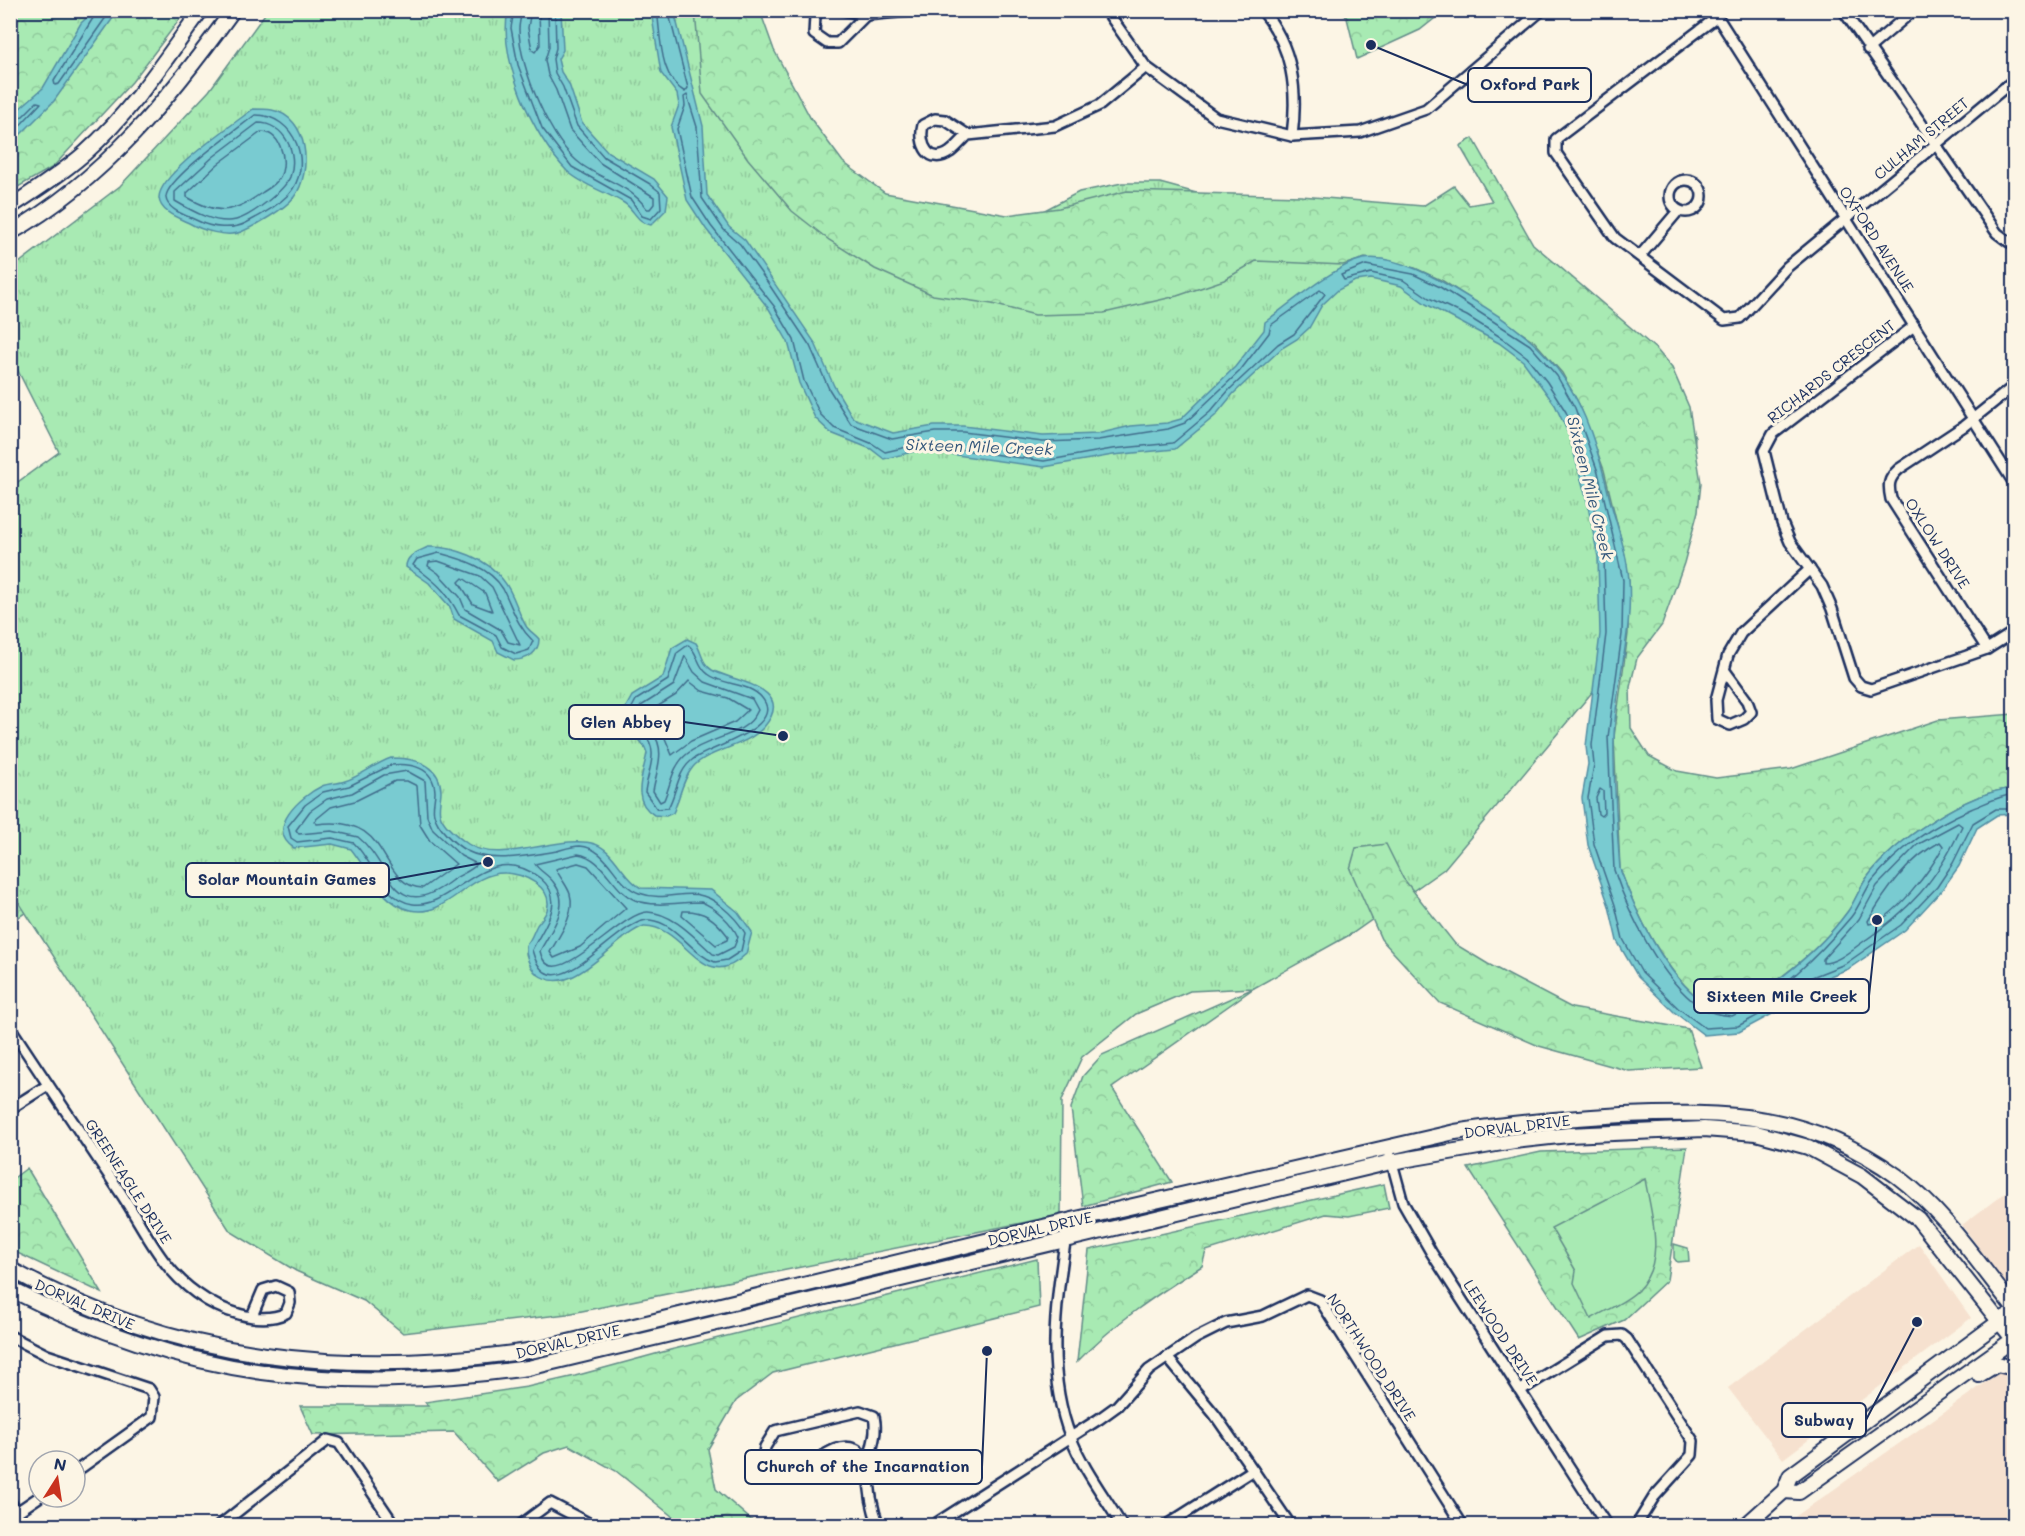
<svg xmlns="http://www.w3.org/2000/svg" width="2025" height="1536" font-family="Mali,sans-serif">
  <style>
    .built { fill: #f6e1cf }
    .grass { fill: url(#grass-tufts); stroke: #628c88; stroke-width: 1.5 }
    .forest { fill: url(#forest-crowns); stroke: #628c88; stroke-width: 1.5 }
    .pitch { fill: #a8eab3; stroke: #628c88; stroke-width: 1.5 }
    .water { fill: #79cbd1; stroke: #538da3; stroke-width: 1.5 }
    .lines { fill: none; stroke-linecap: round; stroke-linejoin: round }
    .shore { stroke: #416d8c; stroke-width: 1.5 }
    .street-casing { stroke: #1b2f5e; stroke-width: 14 }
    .secondary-casing { stroke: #1b2f5e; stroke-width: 18 }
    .street { stroke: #fcf5e5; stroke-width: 9 }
    .secondary { stroke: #fcf5e5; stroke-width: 14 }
    .labels { text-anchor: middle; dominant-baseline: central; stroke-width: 6; stroke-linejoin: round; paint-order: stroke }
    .street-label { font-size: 15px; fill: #1b2f5e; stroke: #fcf5e5 }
    .water-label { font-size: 16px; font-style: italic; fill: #32567b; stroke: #fcf5e5 }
    .leader { fill: none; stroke: #1b2f5e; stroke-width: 2 }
    .callout-dot { fill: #1b2f5e; stroke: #fcf5e5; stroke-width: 2 }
    .callout { fill: #fcf5e5; stroke: #1b2f5e; stroke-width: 2 }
    .callout-label { font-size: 16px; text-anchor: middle; font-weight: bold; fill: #1b2f5e }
  </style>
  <defs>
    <pattern id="grass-tufts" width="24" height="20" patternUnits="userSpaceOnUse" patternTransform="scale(1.5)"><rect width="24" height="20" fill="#a8eab3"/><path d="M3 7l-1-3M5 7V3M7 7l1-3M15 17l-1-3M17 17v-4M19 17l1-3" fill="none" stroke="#90c99c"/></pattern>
    <pattern id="forest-crowns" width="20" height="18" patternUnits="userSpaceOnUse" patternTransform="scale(1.5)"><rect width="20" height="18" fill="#a8eab3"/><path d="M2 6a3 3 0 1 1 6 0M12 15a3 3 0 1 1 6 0" fill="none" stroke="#90c99c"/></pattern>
  </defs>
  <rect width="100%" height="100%" fill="#fcf5e5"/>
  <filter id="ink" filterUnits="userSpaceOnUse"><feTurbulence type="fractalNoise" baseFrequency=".0167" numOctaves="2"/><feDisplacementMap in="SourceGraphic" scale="12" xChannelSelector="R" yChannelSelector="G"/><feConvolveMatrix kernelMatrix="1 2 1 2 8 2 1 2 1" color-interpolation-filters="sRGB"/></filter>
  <g filter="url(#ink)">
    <g class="built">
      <path d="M 2014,1186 L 2014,1288 L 2007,1286 L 1962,1225 Z"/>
      <path d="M 1919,1244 L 1971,1318 L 1783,1459 L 1728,1388 Z"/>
      <path d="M 2002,1371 L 2014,1389 L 2014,1525 L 1782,1526 Z"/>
    </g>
    <path class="grass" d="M 267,11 L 734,11 L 773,104 L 888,207 L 1020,223 L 1079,192 L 1122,183 L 1160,183 L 1240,205 L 1669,375 L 1695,437 L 1690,512 L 1667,603 L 1444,869 L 1353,933 L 1254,988 L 1190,991 L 1136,1014 L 1082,1057 L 1062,1100 L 1061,1215 L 567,1314 L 403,1333 L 364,1301 L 296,1271 L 230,1231 L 11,890 L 11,487 L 59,452 L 11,357 L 11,269 L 120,186 L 209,91 Z"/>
    <g class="forest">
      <path d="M 11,11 L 186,11 L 132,82 L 53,167 L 11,191 Z"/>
      <path d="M 695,11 L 760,11 L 774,50 L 811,119 L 843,162 L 885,193 L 1007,215 L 1059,208 L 1127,191 L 1301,196 L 1423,206 L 1454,186 L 1469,205 L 1492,201 L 1460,146 L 1473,138 L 1533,244 L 1657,350 L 1672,368 L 1689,407 L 1701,483 L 1698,511 L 1684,563 L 1662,625 L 1637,658 L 1630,687 L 1631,728 L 1649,756 L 1677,771 L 1716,778 L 1791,769 L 1938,720 L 2014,714 L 2014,788 C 1967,792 1894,840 1866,879 C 1859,889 1855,901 1848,911 C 1818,953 1774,985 1730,1010 C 1722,1008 1711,1007 1704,1002 C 1666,976 1635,911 1620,869 L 1614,737 L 1628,634 L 1629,580 L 1625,556 L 1604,470 L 1580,406 L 1562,373 L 1534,341 L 1443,281 L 1415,268 L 1365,258 L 1343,265 L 1256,261 L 1224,280 L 1177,296 L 1104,313 L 1035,315 L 992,304 L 933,295 L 875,269 L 829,240 L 792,211 L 748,159 L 702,94 Z"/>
      <path d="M 1342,11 L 1444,11 L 1420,30 L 1357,59 L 1347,18 Z"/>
      <path d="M 1386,844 L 1403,878 L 1455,944 L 1488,964 L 1572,1008 L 1688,1029 L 1701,1067 L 1629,1071 L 1539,1046 L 1440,1003 L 1381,939 L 1350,869 L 1356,848 Z"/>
      <path d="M 11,890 L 25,913 L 11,922 L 10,922 Z"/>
      <path d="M 1254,988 L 1112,1088 L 1172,1182 L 1083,1206 L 1071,1108 L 1083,1076 L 1102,1055 Z"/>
      <path d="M 1687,1147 L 1667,1280 L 1624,1320 L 1579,1340 L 1468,1168 L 1541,1152 Z"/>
      <path d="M 27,1168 L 102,1293 L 11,1250 L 11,1180 Z"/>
      <path d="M 1384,1184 L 1389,1208 L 1349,1216 L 1326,1214 L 1206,1251 L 1202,1266 C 1156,1295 1114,1323 1077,1362 L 1089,1250 Z"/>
      <path d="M 1674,1244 L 1688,1248 L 1689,1261 L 1677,1262 L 1674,1258 Z"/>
      <path d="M 1037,1259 L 1039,1307 L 773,1373 L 736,1401 L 708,1449 L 716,1489 L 757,1525 L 683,1525 L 616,1471 L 569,1445 L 544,1453 L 498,1482 L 454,1432 L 313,1435 L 300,1406 L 428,1406 L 425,1402 L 527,1387 L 575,1376 L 670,1350 Z"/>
    </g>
    <path class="pitch" d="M 1645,1179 C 1651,1215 1667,1260 1638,1290 C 1627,1302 1605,1310 1591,1319 L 1574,1283 L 1576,1271 L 1551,1228 Z"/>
    <g class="water">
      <path d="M 94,11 L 118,11 L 54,101 L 11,144 L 11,116 L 43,88 L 81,23 Z"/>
      <path d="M 508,11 L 561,11 L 563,50 L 558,59 L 561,72 L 569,84 L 582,123 L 608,152 L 654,179 L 668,196 L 666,210 L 651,225 C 636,222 635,210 624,203 C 606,192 582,185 567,171 C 533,137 498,58 508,11 Z"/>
      <path d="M 651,11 L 674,11 L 703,126 L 707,195 L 729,227 L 745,240 L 815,343 L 834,386 L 853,418 L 893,433 L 934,426 L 963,426 L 1043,436 L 1097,434 L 1131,426 L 1167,423 L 1181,419 L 1235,367 L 1264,330 L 1265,322 C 1288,305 1337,264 1363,259 C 1395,253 1442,281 1468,297 C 1562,351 1586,397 1610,500 C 1617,526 1627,553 1629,580 C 1633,633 1615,685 1614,738 C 1613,781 1617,826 1620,869 C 1635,911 1666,977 1704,1002 C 1711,1007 1722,1008 1731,1010 C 1775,985 1818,952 1848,911 C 1855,901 1859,889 1866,879 C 1894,840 1967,792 2014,788 L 2014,814 L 1997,815 L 1977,828 L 1959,866 L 1941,891 L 1905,930 L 1848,969 L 1810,984 L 1791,1004 L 1739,1032 L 1704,1035 L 1674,1012 L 1638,977 L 1617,941 L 1609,906 L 1588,845 L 1582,798 L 1588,764 L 1586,746 L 1600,634 L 1598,557 L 1587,501 L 1569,435 L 1555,405 L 1523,361 L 1499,343 L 1426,304 L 1401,286 L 1371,279 L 1355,281 L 1338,290 L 1322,305 L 1309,328 L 1297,339 L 1282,348 L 1233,394 L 1215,416 L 1175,449 L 1113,455 L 1044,467 L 920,450 L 884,459 L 871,449 L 831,433 L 815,418 L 799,383 L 788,342 L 769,309 L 706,229 L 687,200 L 671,127 L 679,105 L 677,94 L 661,73 Z"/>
      <path d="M 253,109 C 259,109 266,109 272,110 C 309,117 313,172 294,197 C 285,209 255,226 241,232 C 227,238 201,230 189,223 C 178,218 160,212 159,198 C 158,174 234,124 253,109 Z"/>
      <path d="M 428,547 C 454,546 488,559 503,580 C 514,593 517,611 526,626 C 529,631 535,634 539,639 C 539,653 527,660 514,660 L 498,652 L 493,641 L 454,619 L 450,607 L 429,583 L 406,567 C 406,555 418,552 428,547 Z"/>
      <path d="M 687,639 L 696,643 C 702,653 702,664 712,670 C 731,681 798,687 764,727 C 745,748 709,749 693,767 C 682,780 680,798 673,813 L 666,816 L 654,815 C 630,800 643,775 647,753 C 643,736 622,733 621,716 L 632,696 L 663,677 L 672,648 Z"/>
      <path d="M 391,758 C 414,758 440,763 441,791 C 441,798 438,807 440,814 C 443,826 458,837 468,844 C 500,866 561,833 595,844 C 614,850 623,878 641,888 L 711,890 L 738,912 L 752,932 L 746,954 C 702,997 686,925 644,926 C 614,936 573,1001 537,974 C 529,967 525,955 526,945 C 532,939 533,932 537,925 C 541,920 545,916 547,910 C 554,887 523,873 505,873 C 468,872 447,919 410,910 C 381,903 368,870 351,849 L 332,844 L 294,848 C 264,829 301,796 322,786 C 329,783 337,784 345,781 C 361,776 374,764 391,758 Z"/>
    </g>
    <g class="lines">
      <g class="shore">
        <path d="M 98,10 L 54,81 L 55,85 L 59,84 L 111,10"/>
        <path d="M 514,10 L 511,28 L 518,65 L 542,128 L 572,167 L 631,200 L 642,216 L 651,219 L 661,208 L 660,192 L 650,184 L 604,157 L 577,126 L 563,87 L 555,73 L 553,59 L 556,48 L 555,10"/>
        <path d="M 522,10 C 521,17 519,23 519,29 C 519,67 551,143 582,165 C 605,181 630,185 647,209 L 650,209 L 654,204 L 654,197 L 600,163 L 570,130 L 556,90 L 548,75 L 545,60 L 549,47 L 548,10"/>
        <path d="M 531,10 L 528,28 L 532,50 L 535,52 L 540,45 L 539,10"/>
        <path d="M 657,10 C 661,37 659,77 685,92 L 688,88 L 668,10"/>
        <path d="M 687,95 L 697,127 L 702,198 L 724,230 L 740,244 L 768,283 L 810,346 L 829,389 L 851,424 L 892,439 L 935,432 L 963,432 L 1043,442 L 1098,440 L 1168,429 L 1185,423 L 1239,372 L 1269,333 L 1271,325 L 1320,290 L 1325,294 L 1294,334 L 1278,344 L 1229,390 L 1210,412 L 1173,443 L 1112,449 L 1044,461 L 920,444 L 885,452 L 873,444 L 834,428 L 820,414 L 804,381 L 794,340 L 774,306 L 711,226 L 692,197 L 677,129 L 685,106 L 684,97 Z"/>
        <path d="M 255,115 C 295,114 315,166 288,195 C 277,206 260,216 246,223 C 233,230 211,228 198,221 C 188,216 167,210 166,198 C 164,180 239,128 255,115 Z"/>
        <path d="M 10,121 L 23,116 L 37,102 L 41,103 L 10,136"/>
        <path d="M 258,123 C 284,123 299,153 290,177 C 284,191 251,216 236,220 C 216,225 192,211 175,201 L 175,192 L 213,157 Z"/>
        <path d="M 261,132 C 280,132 286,157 282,172 C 279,182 271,187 263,192 C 234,213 219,216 187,197 L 187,193 L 218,164 Z"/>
        <path d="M 439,553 C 462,559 490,567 503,589 C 513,609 517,626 533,641 L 529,650 L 516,654 L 502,647 L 496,635 L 459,615 C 446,589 435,582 413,565 L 417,559 Z"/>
        <path d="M 438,561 L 480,576 L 492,587 L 520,645 L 508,642 L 501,630 L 465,609 L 460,597 L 438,573 L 428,566 L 429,562 Z"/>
        <path d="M 463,578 L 485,593 L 492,611 L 473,604 L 459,582 Z"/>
        <path d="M 688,645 C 698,651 697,667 708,674 C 723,686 749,682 762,698 C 787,728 706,748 692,760 C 677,772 677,792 668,808 L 657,809 L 645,792 C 647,772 661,750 643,733 C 637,727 629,725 627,717 L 636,700 L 668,680 L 677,653 Z"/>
        <path d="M 685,656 L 694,672 L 705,682 L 752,699 L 758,710 C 746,738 708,736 687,754 C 672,766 671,784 664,800 L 660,802 L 653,791 C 656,771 667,750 652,732 C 647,726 639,722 635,716 L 641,706 L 674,685 Z"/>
        <path d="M 689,681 L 702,691 L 728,698 L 748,710 L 735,722 L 691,741 L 672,755 L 662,731 L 647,713 L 676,695 Z"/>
        <path d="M 391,765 C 411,763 434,767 435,792 C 435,799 432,807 434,814 C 437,828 454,844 467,851 C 492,864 531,855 557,851 C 564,849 572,846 580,846 C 609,848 614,884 639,893 C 672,905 690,881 721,906 C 731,914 739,922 745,933 L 741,951 L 727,960 L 715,962 C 691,954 677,923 650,920 C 618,916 551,1021 532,950 C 543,927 568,901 540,878 C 487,837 453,910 413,904 C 382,899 374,863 354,843 L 332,838 L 297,842 L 291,838 L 288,826 L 305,805 L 323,792 L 349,786 Z"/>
        <path d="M 407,771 L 425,781 L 427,816 L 433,830 L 461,856 L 477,864 C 472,871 458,875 451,881 C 392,926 392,864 358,837 L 332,831 L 299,834 L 296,830 L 310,811 L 327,799 L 352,793 L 384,775 Z"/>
        <path d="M 395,781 L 407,781 L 417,786 L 420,825 L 430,841 L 456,864 L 423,888 C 376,886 395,813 317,824 L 314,821 L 331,807 L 355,801 Z"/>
        <path d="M 1600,789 L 1603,791 L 1604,813 L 1601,816 L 1598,814 L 1596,798 Z"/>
        <path d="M 2014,794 C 1999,796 1986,803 1971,809 C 1932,826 1900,847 1872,881 C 1864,892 1860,906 1851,917 C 1818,956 1779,995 1732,1016 C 1722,1015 1708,1012 1700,1007 C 1661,979 1629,915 1614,870 L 1608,737 L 1622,634 L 1623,580 L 1598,472 L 1575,408 L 1557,376 L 1530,345 L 1440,287 L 1413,274 L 1366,265 L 1341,275 L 1344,280 L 1371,273 L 1403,280 L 1429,298 L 1467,316 L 1502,338 L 1527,357 L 1547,382 L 1566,412 L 1575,433 L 1593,499 L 1604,557 L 1606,634 L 1592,745 L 1594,765 L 1588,798 L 1594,844 L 1615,905 L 1623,939 L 1642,973 L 1678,1008 L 1705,1028 L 1738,1026 L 1787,1000 L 1807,979 L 1845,964 L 1901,925 L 1937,887 L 1953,863 L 1973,823 L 1996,809 L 2014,809"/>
        <path d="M 1958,823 L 1962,826 C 1937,881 1909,911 1860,944 C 1849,952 1836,963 1823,963 L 1823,959 L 1859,919 L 1877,886 L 1917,845 Z"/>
        <path d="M 1940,842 L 1943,846 C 1934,867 1892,922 1869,924 L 1868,921 C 1886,890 1908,859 1940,842 Z"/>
        <path d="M 578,854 C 605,858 611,890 635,900 C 656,908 679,902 701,902 C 714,906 732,923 738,937 L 734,947 L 718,955 L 713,954 C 695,938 673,913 648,912 C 620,911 551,1001 540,951 C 551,930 572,906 554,883 C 549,875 539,871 535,864 Z"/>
        <path d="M 578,863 L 588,866 L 626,908 L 580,947 L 554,958 L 550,952 C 559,936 576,914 570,894 C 567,885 560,878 556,869 Z"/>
        <path d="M 683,911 C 704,910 715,919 728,936 L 727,940 L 716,945 L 682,916 Z"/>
      </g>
      <g class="street-casing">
        <g id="street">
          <path d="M 821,10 L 815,16 L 814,34 L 827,43 L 838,43 L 866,15"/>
          <path d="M 843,10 L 866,15 L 920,10"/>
          <path d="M 1106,10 L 1146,67 L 1216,118 L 1292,136 L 1360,132 L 1426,109 L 1542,10"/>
          <path d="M 1262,10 C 1293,47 1298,90 1292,136"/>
          <path d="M 1713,10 L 2014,483"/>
          <path d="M 1843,10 L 1997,233 L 2009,242 L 2014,240"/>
          <path d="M 1717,17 L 1556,139 L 1556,153 L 1615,238 L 1724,320 L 1740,318 L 1787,267 L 2014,80"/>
          <path d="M 1868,49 L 1914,10"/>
          <path d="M 968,135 C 962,140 957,147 950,152 C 929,166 918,144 923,125 L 935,119 L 945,120 L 968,135 L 1055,126 L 1100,105 L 1146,67"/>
          <circle cx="1686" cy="196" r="16"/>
          <path d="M 1640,256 L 1678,211"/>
          <path d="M 1914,326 L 1773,434 L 1764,451 L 1782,523 L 1790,542 L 1822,586 L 1832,609 L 1854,678 L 1861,686 L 1871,689 L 1987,649 L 2014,632"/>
          <path d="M 1987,649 L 1891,499 C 1888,485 1888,479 1899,469 L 1964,426 L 2014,386"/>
          <path d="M 1725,671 L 1747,701 L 1751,712 L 1744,719 L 1730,725 L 1717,719 L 1716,700 L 1728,655 L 1741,633 L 1810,569"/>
          <path d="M 10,1027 C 47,1084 85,1139 122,1195 C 145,1230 161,1268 196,1293 C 219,1310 259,1326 286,1313 L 290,1303 L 289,1292 L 276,1286 L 263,1290 L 252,1316"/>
          <path d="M 10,1109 L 48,1085"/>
          <path d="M 1388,1148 L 1403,1203 L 1431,1252 L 1607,1526"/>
          <path d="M 1068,1221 C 1058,1294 1043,1367 1071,1438 C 1083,1469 1105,1497 1122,1526"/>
          <path d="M 10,1336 L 47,1355 L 149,1389 L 154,1397 L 152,1417 L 75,1472"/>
          <path d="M 1167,1357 L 1215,1415 L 1253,1470"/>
          <path d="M 1521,1390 L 1608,1336 L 1622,1335 L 1627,1339 L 1693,1441 L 1692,1455 L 1654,1497 L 1636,1526"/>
          <path d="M 869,1462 C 865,1458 860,1451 855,1449 C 833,1441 817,1464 799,1470 C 789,1473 781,1472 771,1471 L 763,1459 L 765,1447 L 775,1431 L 860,1411 L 874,1416 C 878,1434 871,1446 869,1463 C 868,1484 871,1506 879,1526"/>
          <path d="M 10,1501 L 23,1526"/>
          <path d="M 17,1512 L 39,1497"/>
          <path d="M 219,1526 L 328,1440 L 339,1443 L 395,1526"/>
          <path d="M 519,1526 L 550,1503 L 594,1526"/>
          <path d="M 932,1526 L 1099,1419 L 1117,1406 L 1149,1370 L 1196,1338 L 1226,1323 L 1263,1316 L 1307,1295 L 1320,1300 L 1463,1526"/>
          <path d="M 1165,1526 L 1253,1470 L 1291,1526"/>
        </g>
      </g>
      <g class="secondary-casing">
        <g id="secondary">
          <path d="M 10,207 C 36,190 62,173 85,153 C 131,112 165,60 201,10"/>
          <path d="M 10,233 C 104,180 171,96 233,10"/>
          <path d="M 10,1269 C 178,1362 348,1378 535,1350 L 1068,1221 L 1455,1132 C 1511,1123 1567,1118 1623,1115 C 1727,1111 1808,1112 1897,1176 C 1945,1212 1977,1262 2014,1308"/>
          <path d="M 10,1289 C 187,1379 334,1394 528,1368 L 1391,1162 L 1514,1141 L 1568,1135 L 1704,1129 L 1756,1133 L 1808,1147 L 1862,1176 L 1918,1219 L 2014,1340"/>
          <path d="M 1979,1375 L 1997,1364 L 2014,1368"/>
          <path d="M 1784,1491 L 1799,1492 L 2014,1339"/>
          <path d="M 1745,1526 L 1784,1491 L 1790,1476 L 2006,1317"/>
        </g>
      </g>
      <use href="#street" class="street"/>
      <use href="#secondary" class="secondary"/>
    </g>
  </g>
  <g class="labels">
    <g class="street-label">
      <text transform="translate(1921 138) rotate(-40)">CULHAM STREET</text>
      <text transform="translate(1877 239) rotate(57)">OXFORD AVENUE</text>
      <text transform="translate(1831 371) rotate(-38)">RICHARDS CRESCENT</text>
      <text transform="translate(1938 543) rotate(57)">OXLOW DRIVE</text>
      <text transform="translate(1517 1126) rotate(-7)">DORVAL DRIVE</text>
      <text transform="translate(129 1181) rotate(57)">GREENEAGLE DRIVE</text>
      <text transform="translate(1040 1228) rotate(-13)">DORVAL DRIVE</text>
      <text transform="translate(85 1304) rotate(23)">DORVAL DRIVE</text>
      <text transform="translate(1501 1332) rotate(57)">LEEWOOD DRIVE</text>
      <text transform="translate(568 1341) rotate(-13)">DORVAL DRIVE</text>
      <text transform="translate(1372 1357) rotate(57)">NORTHWOOD DRIVE</text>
    </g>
    <g class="water-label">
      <text transform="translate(979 446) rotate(2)">Sixteen Mile Creek</text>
      <text transform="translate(1591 488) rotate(76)">Sixteen Mile Creek</text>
    </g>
  </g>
  <path class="leader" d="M1371 45L1468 85M783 736L684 722M488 862L389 880M1877 920L1869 996M1917 1322L1866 1420M987 1351L982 1467"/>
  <g class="callout-dot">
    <circle cx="1371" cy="45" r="6"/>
    <circle cx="783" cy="736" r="6"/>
    <circle cx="488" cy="862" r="6"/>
    <circle cx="1877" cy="920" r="6"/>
    <circle cx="1917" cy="1322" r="6"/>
    <circle cx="987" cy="1351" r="6"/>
  </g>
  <g class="callout">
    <rect x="1468" y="68" width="123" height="34" rx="6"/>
    <rect x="569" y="705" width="115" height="34" rx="6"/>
    <rect x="186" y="863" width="203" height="34" rx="6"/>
    <rect x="1694" y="979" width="175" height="34" rx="6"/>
    <rect x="1782" y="1403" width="84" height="34" rx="6"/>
    <rect x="745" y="1450" width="237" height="34" rx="6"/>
  </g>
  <g class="callout-label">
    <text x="1530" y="90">Oxford Park</text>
    <text x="626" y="728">Glen Abbey</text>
    <text x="287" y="885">Solar Mountain Games</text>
    <text x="1782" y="1002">Sixteen Mile Creek</text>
    <text x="1824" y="1426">Subway</text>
    <text x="863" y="1472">Church of the Incarnation</text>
  </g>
  <rect width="2025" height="1536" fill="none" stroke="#fcf5e5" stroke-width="36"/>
  <rect x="18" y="18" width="1989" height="1500" fill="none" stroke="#1b2f5e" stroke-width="2" filter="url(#ink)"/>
  <g transform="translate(57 1479) rotate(12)"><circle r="28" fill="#fcf5e5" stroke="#a2a6af" stroke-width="1.5"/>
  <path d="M0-4.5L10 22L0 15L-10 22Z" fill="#c8321e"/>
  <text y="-9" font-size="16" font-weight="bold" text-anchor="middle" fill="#1b2f5e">N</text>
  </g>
</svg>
